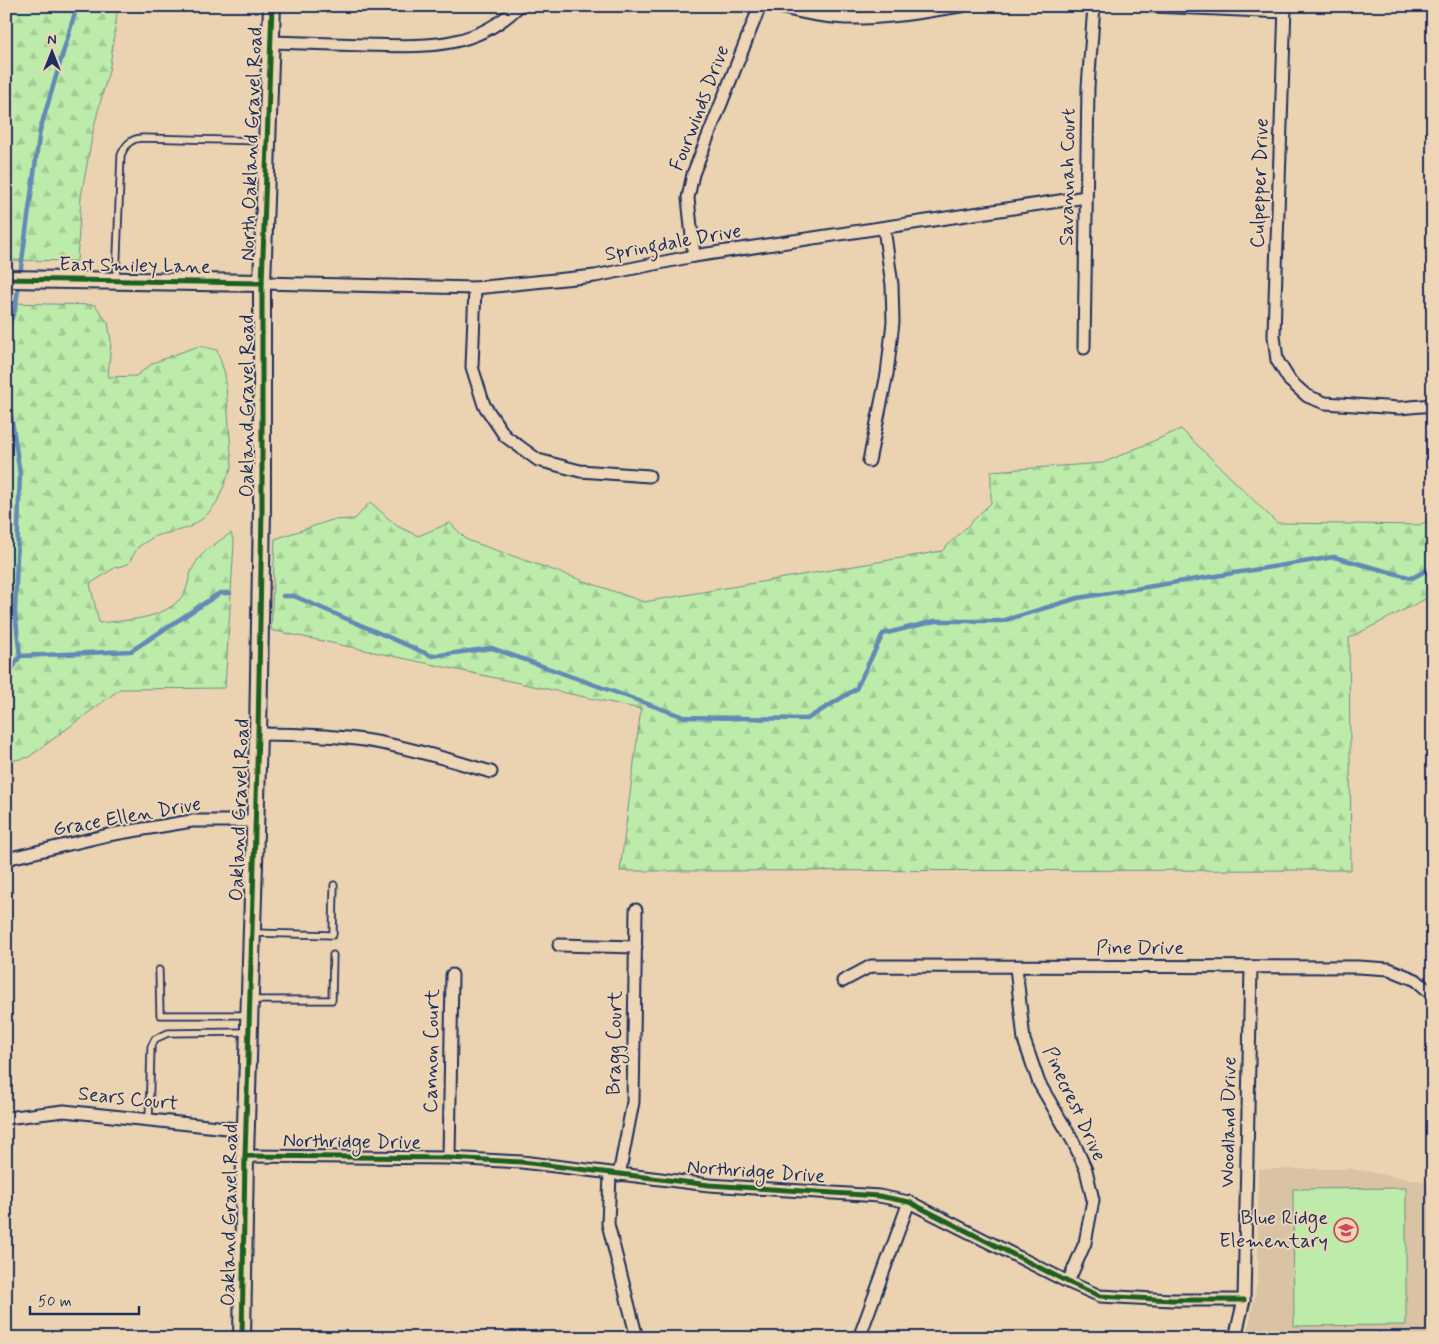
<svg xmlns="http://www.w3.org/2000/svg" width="1439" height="1344" font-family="Mynerve,sans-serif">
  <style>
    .built { fill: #d9c3a4 }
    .forest { fill: url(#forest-firs); stroke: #6c8e84 }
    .pitch { fill: #bdecaa; stroke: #6c8e84 }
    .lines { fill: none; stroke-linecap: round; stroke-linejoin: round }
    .stream { stroke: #628ab5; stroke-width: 4.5 }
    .lane-casing { stroke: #1b2f5e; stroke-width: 9 }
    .street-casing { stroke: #1b2f5e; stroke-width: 15 }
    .secondary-casing { stroke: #1b2f5e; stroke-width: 20 }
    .path { stroke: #1b2f5e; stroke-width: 2.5; stroke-dasharray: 1 4; stroke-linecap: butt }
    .lane { stroke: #eed5b6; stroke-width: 5.5 }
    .street { stroke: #eed5b6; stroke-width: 11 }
    .secondary { stroke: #eed5b6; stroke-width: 16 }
    .cycleway-casing { stroke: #eed5b6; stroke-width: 8 }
    .cycleway { stroke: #1b5e20; stroke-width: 5 }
    .labels { text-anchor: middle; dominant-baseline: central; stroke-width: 4; stroke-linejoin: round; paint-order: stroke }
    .street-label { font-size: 20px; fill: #1b2f5e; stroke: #eed5b6 }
    .poi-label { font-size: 20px; fill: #1b2f5e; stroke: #eed5b6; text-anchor: end }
  </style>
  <defs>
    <pattern id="forest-firs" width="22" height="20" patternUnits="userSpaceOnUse" patternTransform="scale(1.25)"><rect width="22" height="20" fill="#bdecaa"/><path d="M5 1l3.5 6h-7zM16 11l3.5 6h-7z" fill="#a2cb95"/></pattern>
  </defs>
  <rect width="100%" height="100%" fill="#ebd2b0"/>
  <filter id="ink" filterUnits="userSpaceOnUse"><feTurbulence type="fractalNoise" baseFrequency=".02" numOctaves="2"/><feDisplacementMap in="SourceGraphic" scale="10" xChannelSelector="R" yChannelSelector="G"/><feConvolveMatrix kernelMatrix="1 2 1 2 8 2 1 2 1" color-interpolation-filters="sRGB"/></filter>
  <g filter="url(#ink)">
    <path class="built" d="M 1258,1169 L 1351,1169 L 1433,1183 L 1433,1338 L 1247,1338 L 1258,1278 Z"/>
    <g class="forest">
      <path d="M 6,6 L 118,6 L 110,66 L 94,126 L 81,197 L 77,261 L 6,260 Z"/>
      <path d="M 6,303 L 95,305 L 108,323 L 111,341 L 108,377 L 136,376 L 153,363 L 176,354 L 199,346 L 217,350 L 225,374 L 232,466 L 217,502 L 205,517 L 188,528 L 155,536 L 138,547 L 128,564 L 114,568 L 90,584 L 99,623 C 127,620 166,620 184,594 C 188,588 188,579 191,572 C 200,551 213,546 231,533 L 234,543 L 225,688 L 120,689 L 29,757 L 6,762 Z"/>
      <path d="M 1181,429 L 1277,523 L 1419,525 L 1433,519 L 1433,595 L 1349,638 L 1351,870 L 620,871 L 641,709 L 271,630 L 275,539 L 332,520 L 355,519 L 370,502 L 397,526 L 418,536 L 450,523 L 467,540 L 644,602 L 942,551 L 991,503 L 991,471 L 1103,463 Z"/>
    </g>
    <path class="pitch" d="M 1406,1188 L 1406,1325 L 1294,1326 L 1293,1189 Z"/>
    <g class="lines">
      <g class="stream">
        <path d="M 20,275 L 40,130 L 77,6"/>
        <path d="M 6,331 L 15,310 L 19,283"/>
        <path d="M 6,398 L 11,414 L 20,474 L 15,612 L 20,656 L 6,679"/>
        <path d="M 283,596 L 294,596 L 432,656 L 492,648 L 684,717 L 807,719 L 856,689 L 883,634 L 935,621 L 1002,621 L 1078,598 L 1334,557 L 1412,578 L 1433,567"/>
        <path d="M 20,656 L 131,651 L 220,593 L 230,593"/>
      </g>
      <g class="lane-casing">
        <g id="lane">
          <path d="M 116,280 L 121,155 C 126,144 131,138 144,138 L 266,141"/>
          <path d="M 254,933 L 333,935 L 334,885"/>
          <path d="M 159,970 L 160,1015 L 247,1015"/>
          <path d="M 252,1000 L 332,1000 L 333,955"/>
          <path d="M 149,1120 L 151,1047 L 155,1039 L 168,1033 L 247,1032"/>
        </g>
      </g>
      <g class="street-casing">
        <g id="street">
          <path d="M 776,6 C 798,12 821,17 845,18 C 883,19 923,12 961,6"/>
          <path d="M 1152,6 L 1285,12"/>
          <path d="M 1285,6 L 1275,300 L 1274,336 L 1277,360 L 1290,381 L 1307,396 L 1325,403 L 1399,408 L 1433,405"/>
          <path d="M 272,42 C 303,43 333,44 364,45 C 423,46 474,51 519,6"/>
          <path d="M 694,256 L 688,198 L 693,174 L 760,6"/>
          <path d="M 262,283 L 475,288 L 595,276 L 694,256 L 1086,197"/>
          <path d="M 475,288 L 472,367 L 484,405 L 505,436 L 538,460 L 580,471 L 649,476"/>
          <path d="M 1084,348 L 1088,87 L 1094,6"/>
          <path d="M 869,461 L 887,374 L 893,322 L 892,285 L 884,228"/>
          <path d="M 258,734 C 297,734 337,735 376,742 C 415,749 453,761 491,772"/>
          <path d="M 6,859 L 108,835 L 192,821 L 255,821"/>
          <path d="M 559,945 L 636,947"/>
          <path d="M 1016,967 L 1024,1040 L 1039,1083 L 1074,1143 L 1086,1170 L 1093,1200 L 1085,1243 L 1068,1282"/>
          <path d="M 843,981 L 871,966 L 1358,967 L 1389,969 L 1416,980 L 1433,995"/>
          <path d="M 6,1118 L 64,1111 L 246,1130"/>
          <path d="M 245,1156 L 449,1158 L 522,1162 L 709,1185 L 879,1196 L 909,1202 L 1068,1282 L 1100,1296 L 1172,1300 L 1244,1300"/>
          <path d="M 449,1158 L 452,975"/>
          <path d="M 610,1174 L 608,1224 L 637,1338"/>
          <path d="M 619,1175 L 633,1102 L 636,910"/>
          <path d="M 859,1338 L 909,1202"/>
          <path d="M 1235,1338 L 1244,1300 L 1251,967"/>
        </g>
      </g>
      <g class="secondary-casing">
        <g id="secondary">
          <path d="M 6,279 L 262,283"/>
          <path d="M 242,1338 L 245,1156 L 258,734 L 262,509 L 262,283 L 272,6"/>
        </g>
      </g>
      <path class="path" d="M 1378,1338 L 1379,1331"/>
      <use href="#lane" class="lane"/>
      <use href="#street" class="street"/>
      <use href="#secondary" class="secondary"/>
      <g class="cycleway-casing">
        <g id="cycleway">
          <path d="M 6,279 L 262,283"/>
          <path d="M 245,1156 L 449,1158 L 522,1162 L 709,1185 L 879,1196 L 909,1202 L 1068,1282 L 1100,1296 L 1172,1300 L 1244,1300"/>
          <path d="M 242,1338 L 245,1156 L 258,734 L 262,509 L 262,283 L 272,6"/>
        </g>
      </g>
      <use href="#cycleway" class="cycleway"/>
    </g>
  </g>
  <defs>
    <g id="school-ring" transform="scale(1.25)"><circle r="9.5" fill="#eed5b6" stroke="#d1495b" stroke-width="1.5"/><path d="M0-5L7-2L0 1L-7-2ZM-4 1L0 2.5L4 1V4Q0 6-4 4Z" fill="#d1495b"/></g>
  </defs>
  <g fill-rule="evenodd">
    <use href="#school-ring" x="1346" y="1230"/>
  </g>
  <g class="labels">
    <g class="street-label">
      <text transform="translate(700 108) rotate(-69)">Fourwinds Drive</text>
      <text transform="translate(252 144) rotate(-88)">North Oakland Gravel Road</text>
      <text transform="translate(1068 177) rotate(-89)">Savannah Court</text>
      <text transform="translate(1260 183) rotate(-88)">Culpepper Drive</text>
      <text transform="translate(673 243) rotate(-10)">Springdale Drive</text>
      <text transform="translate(135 266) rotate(1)">East Smiley Lane</text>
      <text transform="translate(247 406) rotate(-90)">Oakland Gravel Road</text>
      <text transform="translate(240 810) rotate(-88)">Oakland Gravel Road</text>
      <text transform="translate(127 817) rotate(-10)">Grace Ellen Drive</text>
      <text x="1140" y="948">Pine Drive</text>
      <text transform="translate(615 1043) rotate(-89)">Bragg Court</text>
      <text transform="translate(432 1051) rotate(-89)">Cannon Court</text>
      <text transform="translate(128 1099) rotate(6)">Sears Court</text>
      <text transform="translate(1074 1104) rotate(65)">Pinecrest Drive</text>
      <text transform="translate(1229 1122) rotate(-89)">Woodland Drive</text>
      <text transform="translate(352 1142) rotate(1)">Northridge Drive</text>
      <text transform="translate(756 1172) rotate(4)">Northridge Drive</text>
      <text transform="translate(230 1215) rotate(-89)">Oakland Gravel Road</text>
    </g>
    <g class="poi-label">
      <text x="1328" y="1218">Blue Ridge<tspan x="1328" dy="23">Elementary</tspan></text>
    </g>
  </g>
  <rect width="1439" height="1344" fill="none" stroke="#eed5b6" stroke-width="25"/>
  <rect x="12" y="12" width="1414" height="1319" fill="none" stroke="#1b2f5e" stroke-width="2" filter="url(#ink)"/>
  <g transform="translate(52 52)" stroke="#eed5b6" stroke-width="4" paint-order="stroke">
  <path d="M0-4L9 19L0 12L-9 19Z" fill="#1b2f5e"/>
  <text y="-8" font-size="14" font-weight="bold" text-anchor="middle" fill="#1b2f5e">N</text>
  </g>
  <path d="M30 1306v8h109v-8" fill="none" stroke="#1b2f5e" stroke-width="2.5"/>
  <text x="38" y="1306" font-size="15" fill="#1b2f5e" stroke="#eed5b6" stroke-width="4" paint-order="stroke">50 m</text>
</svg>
